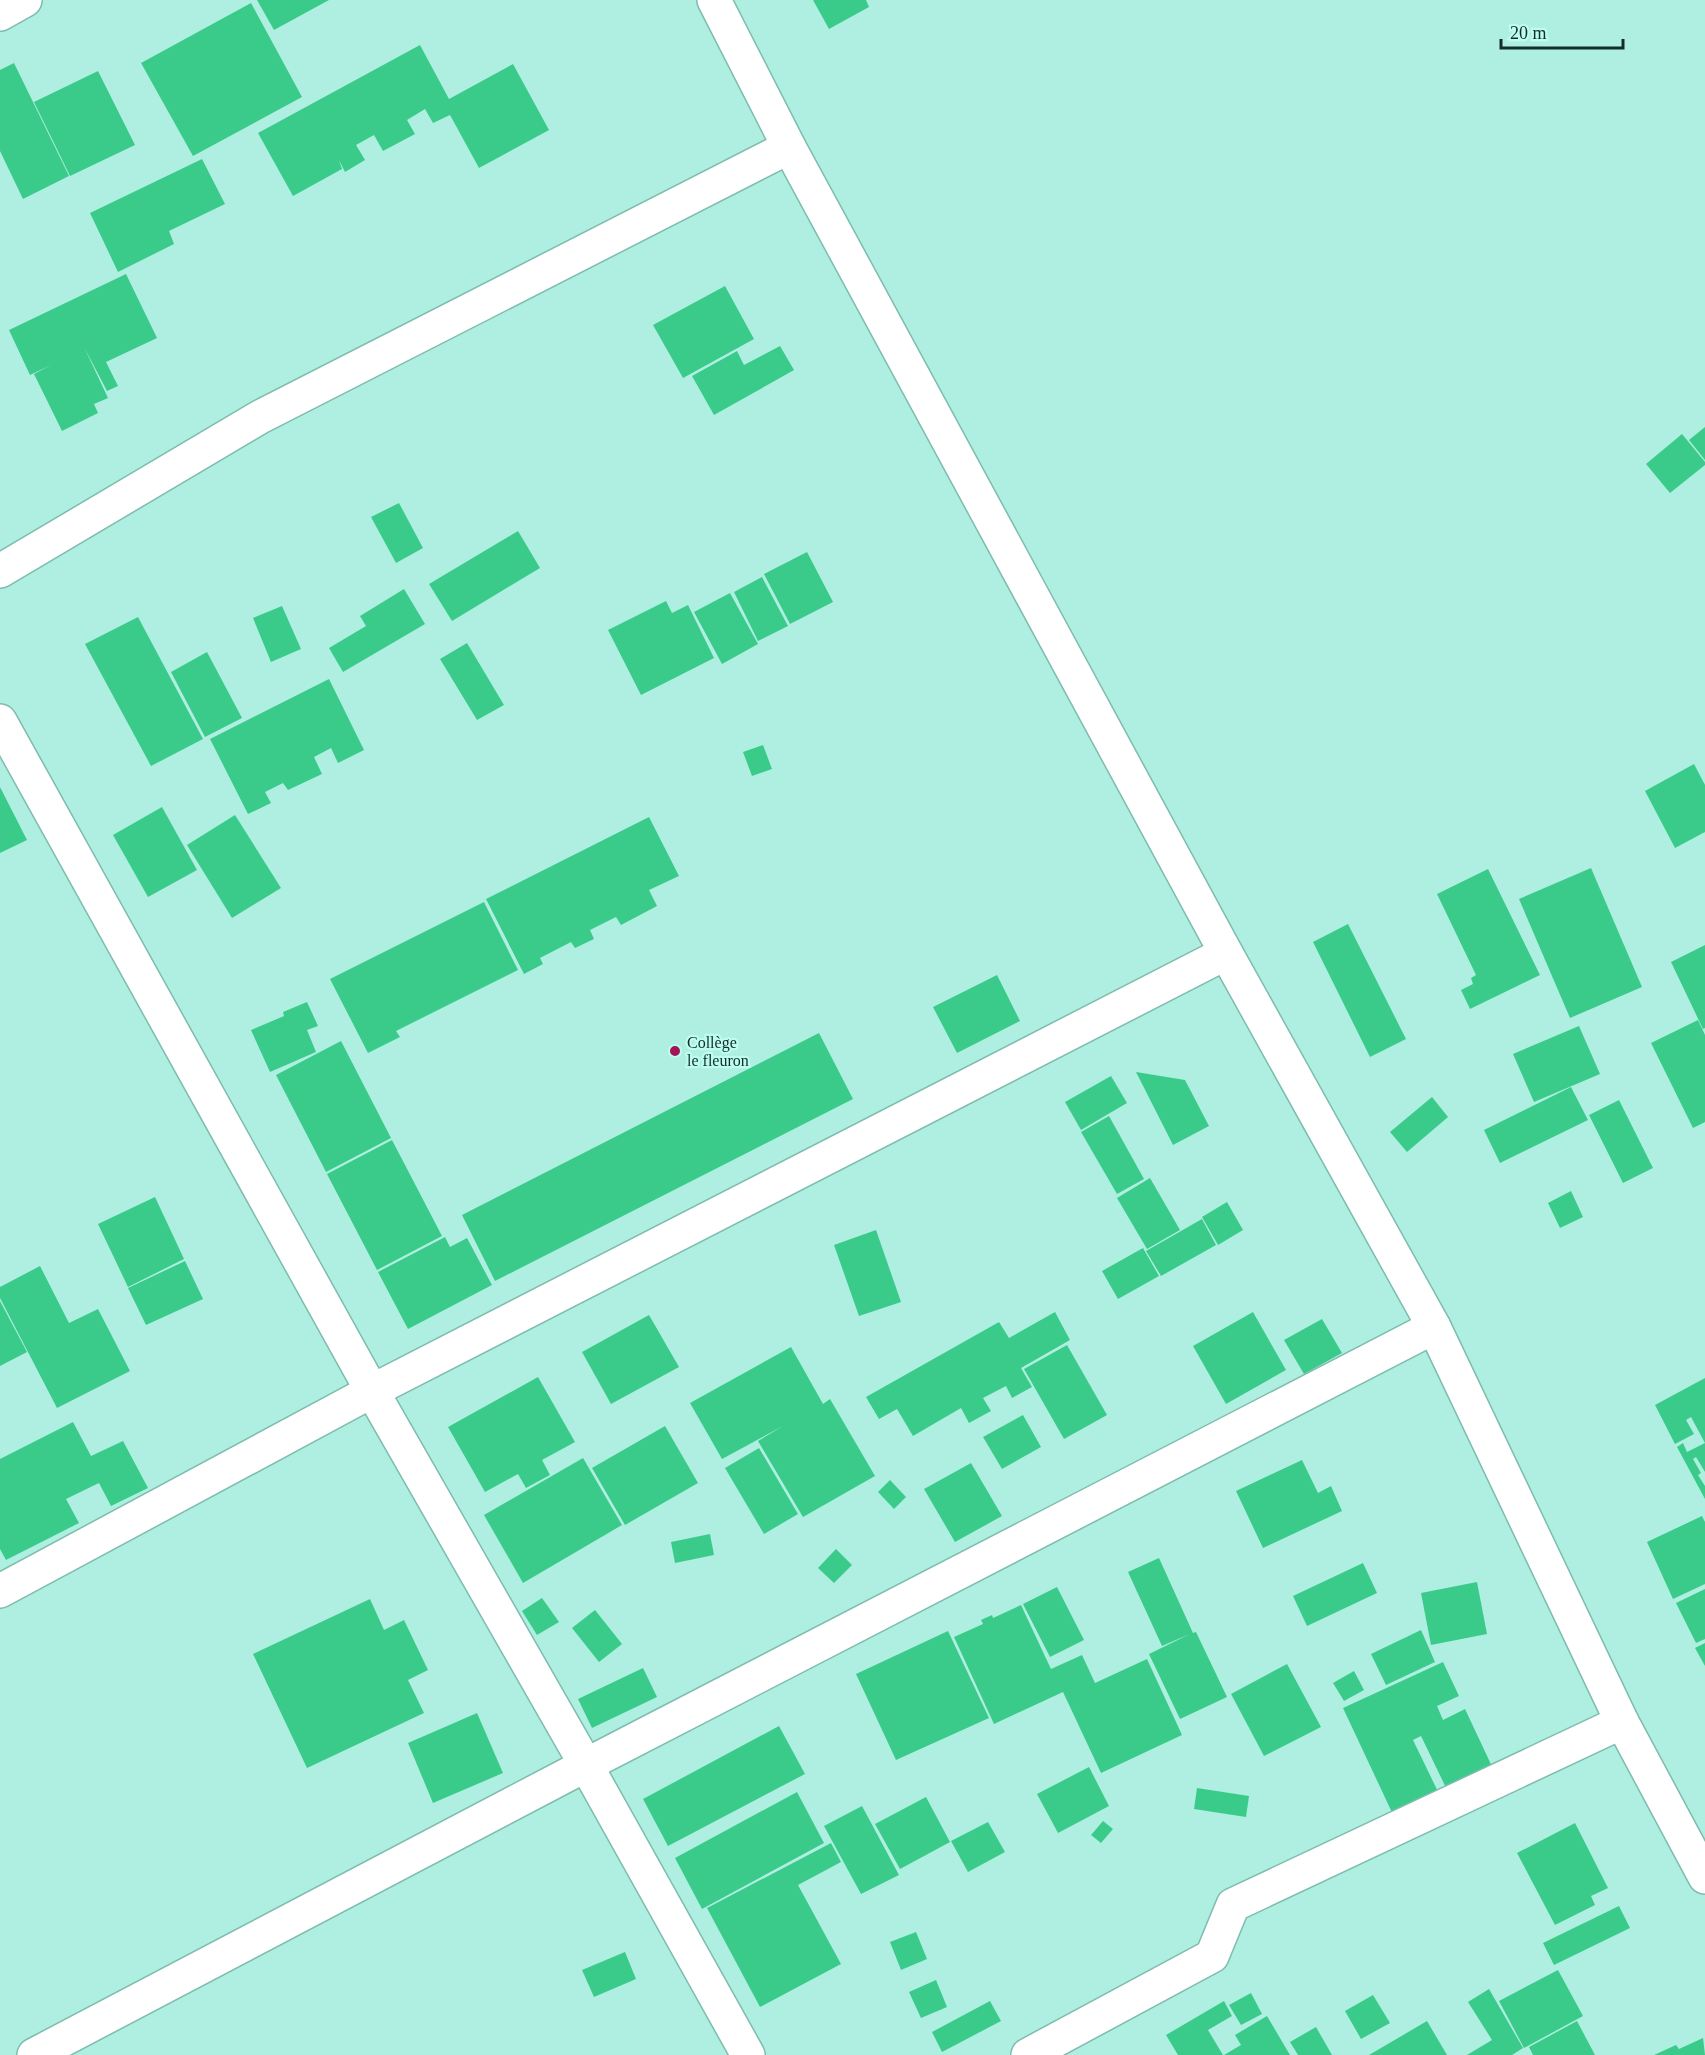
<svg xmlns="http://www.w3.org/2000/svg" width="1705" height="2055" font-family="'Times New Roman',serif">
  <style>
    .building { fill: #3acb8b }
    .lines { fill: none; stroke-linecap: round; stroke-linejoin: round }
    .minor-casing { stroke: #7dbcae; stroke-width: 36 }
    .minor { stroke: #fff; stroke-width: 33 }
    .poi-dot { fill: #a31458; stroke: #bcfdef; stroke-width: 2 }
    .labels { text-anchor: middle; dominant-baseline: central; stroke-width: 4.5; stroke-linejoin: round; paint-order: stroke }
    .poi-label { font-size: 16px; fill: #132d28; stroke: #bcfdef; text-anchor: start }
  </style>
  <rect width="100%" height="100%" fill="#afefe1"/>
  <g class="building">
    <path d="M 257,0 L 329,0 L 274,30 Z"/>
    <path d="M 813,0 L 866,0 L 869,7 L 829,29 Z"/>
    <path d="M 251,3 L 302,97 L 193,156 L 141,63 Z"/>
    <path d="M 420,45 L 449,99 L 513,64 L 549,130 L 479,168 L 450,115 L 433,123 L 425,109 L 407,120 L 415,134 L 383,151 L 374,135 L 356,145 L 365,160 L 345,172 L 339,160 L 342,169 L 293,196 L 258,133 Z"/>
    <path d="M 14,63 L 69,176 L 23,199 L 0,151 L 0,70 Z"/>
    <path d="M 98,71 L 135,145 L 70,176 L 34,102 Z"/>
    <path d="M 202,159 L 225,204 L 169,231 L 174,244 L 118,272 L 90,213 Z"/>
    <path d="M 126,274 L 157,338 L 106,362 L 118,386 L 107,391 L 84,347 L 108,398 L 94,404 L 98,413 L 62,431 L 34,374 L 51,365 L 30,375 L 9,330 Z"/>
    <path d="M 725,286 L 754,339 L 683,378 L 653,325 Z"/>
    <path d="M 780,346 L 794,370 L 714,415 L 692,376 L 737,351 L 744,365 Z"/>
    <path d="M 1705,427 L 1705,460 L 1689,440 Z"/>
    <path d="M 1682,434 L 1705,462 L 1705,465 L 1670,493 L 1646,464 Z"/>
    <path d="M 399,503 L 423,548 L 396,563 L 371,517 Z"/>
    <path d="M 518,531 L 540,568 L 452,621 L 429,584 Z"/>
    <path d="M 807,552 L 833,602 L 790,624 L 764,574 Z"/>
    <path d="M 762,577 L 788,626 L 758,641 L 734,592 Z"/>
    <path d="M 404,589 L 425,624 L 343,672 L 329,648 L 366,626 L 360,616 Z"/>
    <path d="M 730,593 L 758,644 L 722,664 L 694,612 Z"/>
    <path d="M 666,601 L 672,613 L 688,605 L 714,658 L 641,695 L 608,630 Z"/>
    <path d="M 282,606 L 301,649 L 271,662 L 253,618 Z"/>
    <path d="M 138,617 L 203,739 L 151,766 L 85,644 Z"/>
    <path d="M 467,643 L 504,705 L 477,720 L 440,659 Z"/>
    <path d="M 207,652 L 242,718 L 205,737 L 171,672 Z"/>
    <path d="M 329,679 L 364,750 L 338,763 L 331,748 L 314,757 L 322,774 L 288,790 L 283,783 L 265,792 L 271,803 L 248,814 L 210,739 Z"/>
    <path d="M 763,745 L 772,769 L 752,776 L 743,752 Z"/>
    <path d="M 1694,764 L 1705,785 L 1705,832 L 1675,848 L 1645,791 Z"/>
    <path d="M 0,787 L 27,840 L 0,853 Z"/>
    <path d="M 162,807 L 197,870 L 148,897 L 113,835 Z"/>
    <path d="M 235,815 L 281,888 L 232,918 L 187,845 Z"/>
    <path d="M 649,817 L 679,876 L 649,890 L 657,906 L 621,925 L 616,917 L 590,930 L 594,939 L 575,948 L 571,942 L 540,958 L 543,964 L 524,974 L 486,899 Z"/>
    <path d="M 1591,868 L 1642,987 L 1570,1018 L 1519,899 Z"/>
    <path d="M 1488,869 L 1540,975 L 1470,1009 L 1461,990 L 1473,984 L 1471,978 L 1476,975 L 1437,894 Z"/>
    <path d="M 484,902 L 518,970 L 396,1031 L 400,1037 L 368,1053 L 330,979 Z"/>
    <path d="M 1348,924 L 1406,1039 L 1370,1057 L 1313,942 Z"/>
    <path d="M 1705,945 L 1705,1028 L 1703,1029 L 1671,962 Z"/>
    <path d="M 997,975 L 1020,1021 L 957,1053 L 933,1007 Z"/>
    <path d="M 307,1002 L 318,1026 L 307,1030 L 316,1052 L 270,1072 L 251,1030 L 284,1016 L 283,1012 Z"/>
    <path d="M 1698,1020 L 1705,1035 L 1705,1122 L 1693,1128 L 1651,1043 Z"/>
    <path d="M 1579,1026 L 1600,1074 L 1534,1102 L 1513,1054 Z"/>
    <path d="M 819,1033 L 853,1099 L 495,1281 L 462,1215 Z"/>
    <path d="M 341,1041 L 391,1138 L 326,1172 L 276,1075 Z"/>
    <path d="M 1136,1072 L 1185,1080 L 1209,1126 L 1173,1145 Z"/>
    <path d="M 1111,1076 L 1127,1103 L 1081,1130 L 1065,1102 Z"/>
    <path d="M 1571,1087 L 1588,1120 L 1500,1163 L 1484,1130 Z"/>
    <path d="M 1432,1097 L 1448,1117 L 1407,1152 L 1390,1132 Z"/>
    <path d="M 1619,1100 L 1653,1168 L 1623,1183 L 1589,1115 Z"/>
    <path d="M 1109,1116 L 1144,1179 L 1117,1194 L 1081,1132 Z"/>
    <path d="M 392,1140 L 442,1236 L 377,1270 L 327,1174 Z"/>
    <path d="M 1150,1178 L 1180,1230 L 1147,1249 L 1117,1198 Z"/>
    <path d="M 1571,1191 L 1583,1217 L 1560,1228 L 1548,1203 Z"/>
    <path d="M 155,1197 L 184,1259 L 128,1287 L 98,1224 Z"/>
    <path d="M 1227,1202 L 1243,1230 L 1218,1245 L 1202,1217 Z"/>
    <path d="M 1202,1219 L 1216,1245 L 1161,1276 L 1146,1251 Z"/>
    <path d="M 876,1230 L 901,1302 L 859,1316 L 834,1245 Z"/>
    <path d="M 445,1237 L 450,1247 L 467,1238 L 492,1285 L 408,1329 L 378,1272 Z"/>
    <path d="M 1143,1248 L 1159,1276 L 1118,1299 L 1102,1271 Z"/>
    <path d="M 185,1261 L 203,1299 L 146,1325 L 128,1288 Z"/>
    <path d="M 40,1266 L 69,1323 L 98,1309 L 130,1371 L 57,1408 L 0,1298 L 0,1287 Z"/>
    <path d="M 0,1301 L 27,1352 L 0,1366 Z"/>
    <path d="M 1055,1312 L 1070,1340 L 1021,1368 L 1032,1387 L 1012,1398 L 1006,1386 L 983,1398 L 991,1411 L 969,1423 L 961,1408 L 913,1436 L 897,1409 L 879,1419 L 866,1397 L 999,1322 L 1009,1338 Z"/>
    <path d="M 1253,1312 L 1286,1370 L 1226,1404 L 1193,1346 Z"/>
    <path d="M 649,1315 L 679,1367 L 611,1404 L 582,1352 Z"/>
    <path d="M 1322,1319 L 1342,1353 L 1304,1374 L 1284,1340 Z"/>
    <path d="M 1067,1345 L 1107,1415 L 1064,1439 L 1024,1369 Z"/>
    <path d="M 791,1347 L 823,1404 L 830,1399 L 875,1476 L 803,1517 L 758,1441 L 783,1426 L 722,1459 L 690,1403 Z"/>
    <path d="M 538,1377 L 575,1442 L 542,1460 L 550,1475 L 526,1488 L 518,1474 L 485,1492 L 448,1427 Z"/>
    <path d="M 1705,1378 L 1705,1472 L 1696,1457 L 1693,1459 L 1701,1473 L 1698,1475 L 1705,1486 L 1705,1499 L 1677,1447 L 1683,1443 L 1687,1452 L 1705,1443 L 1691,1417 L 1686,1420 L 1694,1434 L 1675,1444 L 1655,1405 Z"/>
    <path d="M 1023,1415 L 1041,1447 L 1002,1469 L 983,1437 Z"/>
    <path d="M 73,1422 L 91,1456 L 123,1441 L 148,1488 L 111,1506 L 99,1483 L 66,1499 L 79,1523 L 6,1560 L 0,1549 L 0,1459 Z"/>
    <path d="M 665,1426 L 698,1483 L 625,1525 L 592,1468 Z"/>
    <path d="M 759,1448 L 798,1514 L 764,1534 L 725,1468 Z"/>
    <path d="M 583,1458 L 622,1525 L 523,1583 L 484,1515 Z"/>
    <path d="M 1302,1460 L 1318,1493 L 1331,1486 L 1342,1511 L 1263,1548 L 1236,1491 Z"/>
    <path d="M 971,1463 L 1002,1516 L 955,1542 L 924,1489 Z"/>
    <path d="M 890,1480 L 906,1497 L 894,1509 L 878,1492 Z"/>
    <path d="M 1702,1516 L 1705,1522 L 1705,1584 L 1673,1599 L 1647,1542 Z"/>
    <path d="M 710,1534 L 714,1555 L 675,1563 L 671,1542 Z"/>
    <path d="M 836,1549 L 852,1565 L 834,1583 L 818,1568 Z"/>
    <path d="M 1159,1558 L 1193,1633 L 1196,1632 L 1227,1697 L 1180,1719 L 1149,1654 L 1190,1634 L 1162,1646 L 1128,1572 Z"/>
    <path d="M 1363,1563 L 1377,1593 L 1307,1626 L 1293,1596 Z"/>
    <path d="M 1477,1582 L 1487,1634 L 1431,1645 L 1421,1593 Z"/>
    <path d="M 1057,1587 L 1084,1640 L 1050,1657 L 1023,1604 Z"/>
    <path d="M 1705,1589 L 1705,1639 L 1696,1643 L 1676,1603 Z"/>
    <path d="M 542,1598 L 559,1622 L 537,1635 L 522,1611 Z"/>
    <path d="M 370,1599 L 384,1630 L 404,1620 L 428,1670 L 408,1680 L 424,1713 L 307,1768 L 253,1654 Z"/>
    <path d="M 1021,1605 L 1051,1669 L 1082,1655 L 1095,1683 L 1147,1659 L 1182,1735 L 1101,1773 L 1063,1692 L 994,1724 L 954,1637 L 983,1624 L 981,1620 L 992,1615 L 993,1618 Z"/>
    <path d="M 595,1610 L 622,1644 L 599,1662 L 572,1628 Z"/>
    <path d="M 1421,1630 L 1435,1662 L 1386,1685 L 1371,1654 Z"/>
    <path d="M 948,1631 L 989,1718 L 896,1760 L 856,1674 Z"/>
    <path d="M 1705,1643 L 1705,1666 L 1695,1648 Z"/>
    <path d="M 1443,1662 L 1459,1696 L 1437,1706 L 1443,1720 L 1465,1709 L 1496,1775 L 1450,1796 L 1421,1736 L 1413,1740 L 1442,1800 L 1396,1821 L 1343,1708 Z"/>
    <path d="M 1287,1664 L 1321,1727 L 1264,1756 L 1231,1694 Z"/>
    <path d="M 643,1668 L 657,1697 L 592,1728 L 578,1699 Z"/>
    <path d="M 1354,1671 L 1364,1690 L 1344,1701 L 1333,1683 Z"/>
    <path d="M 477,1713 L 503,1773 L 433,1803 L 408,1743 Z"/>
    <path d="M 779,1726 L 805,1774 L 668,1846 L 643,1799 Z"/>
    <path d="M 1089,1767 L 1109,1806 L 1058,1833 L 1037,1794 Z"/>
    <path d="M 1197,1788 L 1249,1796 L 1246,1817 L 1194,1809 Z"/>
    <path d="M 797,1792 L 824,1843 L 702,1909 L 675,1858 Z"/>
    <path d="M 926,1797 L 950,1842 L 900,1869 L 875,1824 Z"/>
    <path d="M 862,1806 L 899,1875 L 861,1894 L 824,1826 Z"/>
    <path d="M 1103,1821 L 1113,1829 L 1101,1843 L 1091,1835 Z"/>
    <path d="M 988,1822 L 1005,1852 L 968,1872 L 951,1841 Z"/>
    <path d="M 1575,1823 L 1608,1888 L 1591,1896 L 1595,1905 L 1555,1925 L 1517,1853 Z"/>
    <path d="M 831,1843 L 841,1862 L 798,1885 L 841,1964 L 760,2007 L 707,1908 Z"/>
    <path d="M 1619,1906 L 1630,1928 L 1554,1965 L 1543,1943 Z"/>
    <path d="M 916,1932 L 927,1959 L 901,1970 L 890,1942 Z"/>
    <path d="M 625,1952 L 636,1979 L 594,1997 L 582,1970 Z"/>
    <path d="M 1558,1970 L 1583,2016 L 1524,2048 L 1499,2001 Z"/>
    <path d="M 936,1980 L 947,2007 L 921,2018 L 909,1992 Z"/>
    <path d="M 1489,1989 L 1523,2048 L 1512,2055 L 1467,2055 L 1492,2040 L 1468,2002 Z"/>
    <path d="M 1251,1993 L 1262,2014 L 1241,2025 L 1229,2005 Z"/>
    <path d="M 1373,1995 L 1390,2023 L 1361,2039 L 1345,2011 Z"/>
    <path d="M 990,2001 L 1001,2021 L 942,2052 L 932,2032 Z"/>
    <path d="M 1224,2001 L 1232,2016 L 1208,2030 L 1223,2055 L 1178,2055 L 1166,2035 Z"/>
    <path d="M 1267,2016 L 1290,2055 L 1224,2055 L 1241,2045 L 1235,2035 Z"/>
    <path d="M 1427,2021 L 1447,2055 L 1369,2055 Z"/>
    <path d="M 1577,2021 L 1595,2055 L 1533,2055 L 1529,2047 Z"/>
    <path d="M 1316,2027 L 1332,2055 L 1298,2055 L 1290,2042 Z"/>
    <path d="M 1703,2038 L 1705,2055 L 1654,2055 L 1676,2045 L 1679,2049 Z"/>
  </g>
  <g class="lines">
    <g class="minor-casing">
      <g id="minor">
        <path d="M 714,0 L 789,147 L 1226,953 L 1434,1327 L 1622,1722 L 1705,1877"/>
        <path d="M 0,14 L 25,0"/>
        <path d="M 0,571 L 260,417 L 789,147"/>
        <path d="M 0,721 L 372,1391 L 586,1765 L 748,2055"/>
        <path d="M 0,1591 L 372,1391 L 1226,953"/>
        <path d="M 34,2055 L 586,1765 L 1434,1327"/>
        <path d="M 1028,2055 L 1212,1956 L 1233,1905 L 1622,1722"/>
      </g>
    </g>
    <use href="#minor" class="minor"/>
  </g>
  <circle class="poi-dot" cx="675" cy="1051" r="6"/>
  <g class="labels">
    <g class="poi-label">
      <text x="687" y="1042">Collège<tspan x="687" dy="18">le fleuron</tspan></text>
    </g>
  </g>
  <path d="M1501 39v9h122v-9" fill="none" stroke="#132d28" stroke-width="3"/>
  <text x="1510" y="39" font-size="18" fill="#132d28" stroke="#bcfdef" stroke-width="4.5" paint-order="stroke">20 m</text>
</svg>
